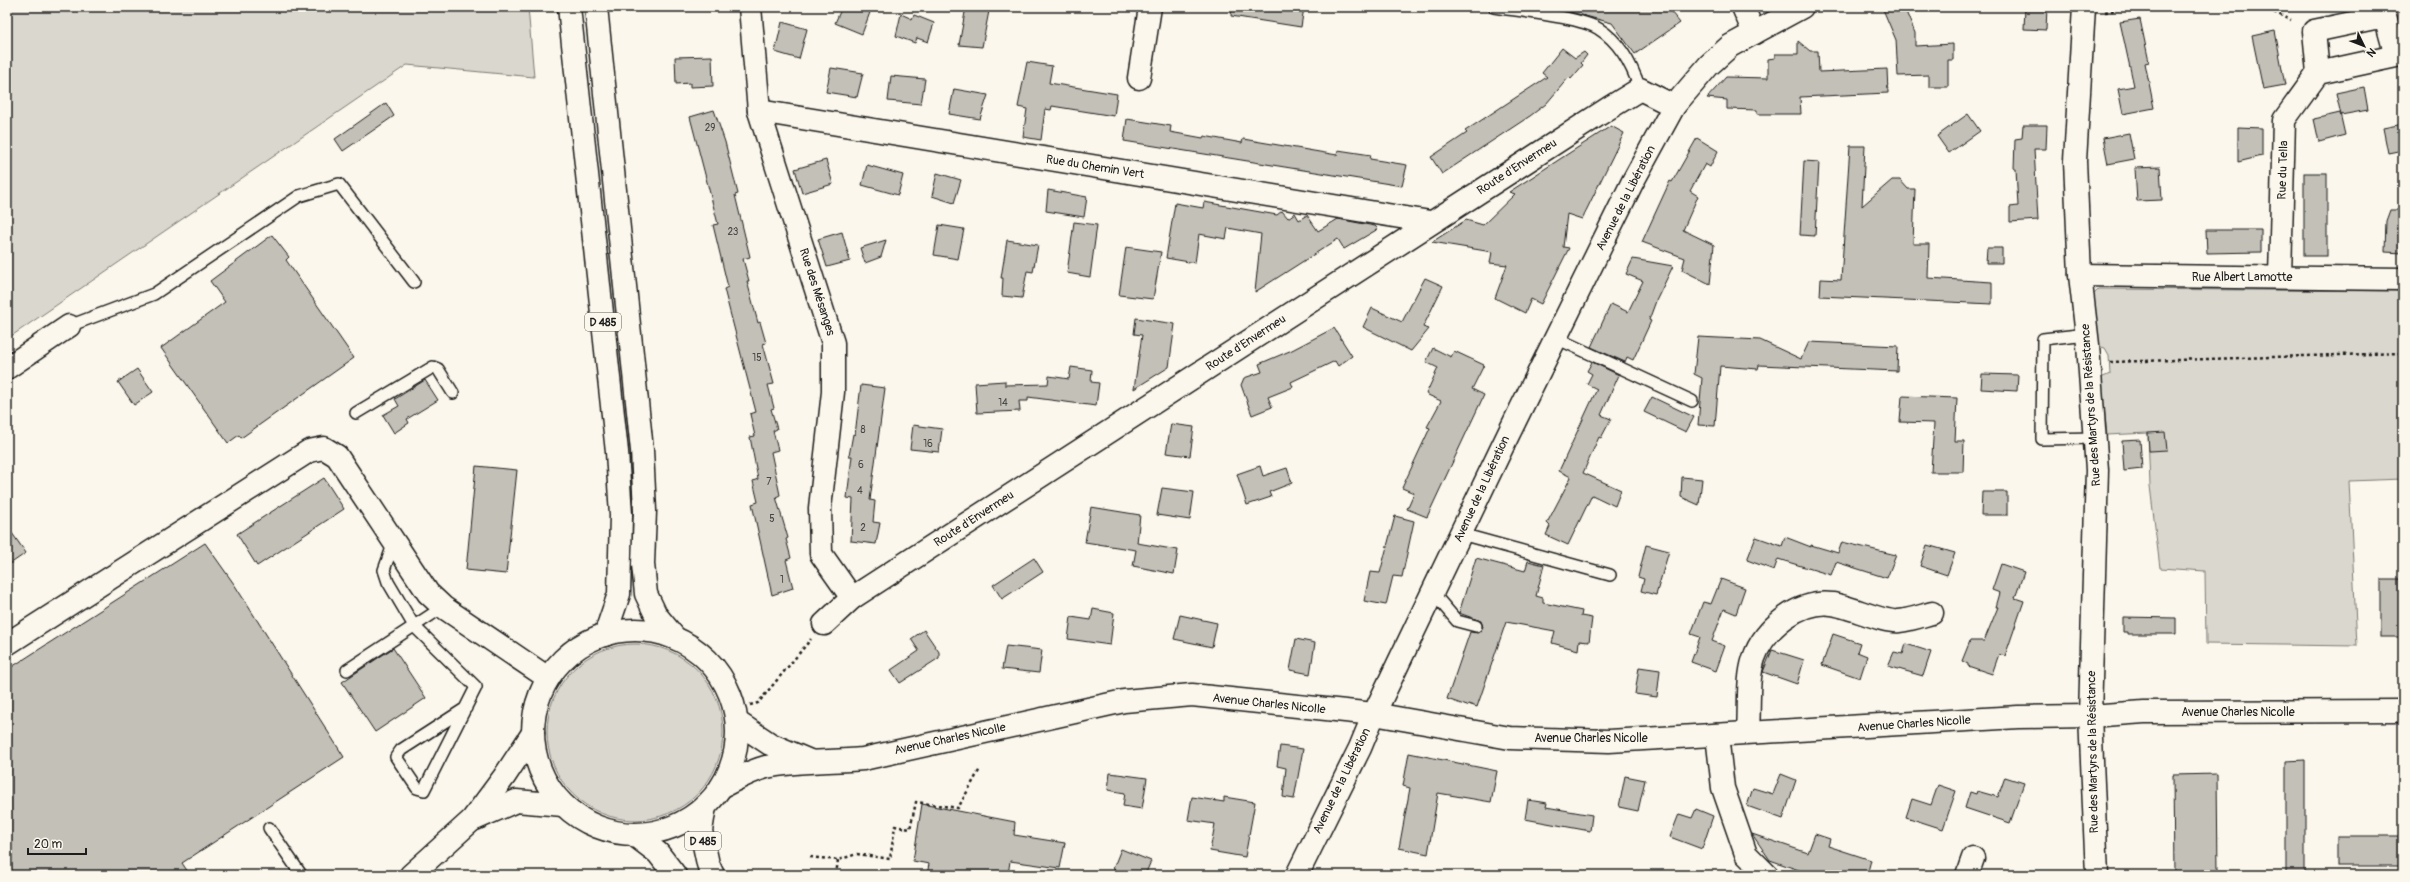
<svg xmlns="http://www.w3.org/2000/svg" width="2410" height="882" font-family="Pangolin,sans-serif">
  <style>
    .green { fill: #dad7ce; stroke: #7b7a75 }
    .building { fill: #c3c0b8; stroke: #1c1c1c }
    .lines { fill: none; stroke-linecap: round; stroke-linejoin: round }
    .lane-casing { stroke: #1c1c1c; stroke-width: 14 }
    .street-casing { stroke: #1c1c1c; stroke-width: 25 }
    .secondary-casing { stroke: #1c1c1c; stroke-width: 25 }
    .primary-casing { stroke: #1c1c1c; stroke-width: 25 }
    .highway-casing { stroke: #1c1c1c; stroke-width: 25 }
    .path { stroke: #1c1c1c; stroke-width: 2.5; stroke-dasharray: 3 3; stroke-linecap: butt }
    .lane { stroke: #fbf7ec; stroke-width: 11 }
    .street { stroke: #fbf7ec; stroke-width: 22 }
    .secondary { stroke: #fbf7ec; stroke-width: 22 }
    .primary { stroke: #fbf7ec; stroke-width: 22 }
    .highway { stroke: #fbf7ec; stroke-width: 22 }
    .labels { text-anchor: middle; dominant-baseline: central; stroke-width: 3; stroke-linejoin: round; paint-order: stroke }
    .number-label { font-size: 10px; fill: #464543 }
    .shield { fill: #fbf7ec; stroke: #5f5e5a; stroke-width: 1 }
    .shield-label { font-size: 11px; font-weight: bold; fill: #1c1c1c }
    .street-label { font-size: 12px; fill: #1c1c1c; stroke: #fbf7ec }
  </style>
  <rect width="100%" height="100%" fill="#fbf7ec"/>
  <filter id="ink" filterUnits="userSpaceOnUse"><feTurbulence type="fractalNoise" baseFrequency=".025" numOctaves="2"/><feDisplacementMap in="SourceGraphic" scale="8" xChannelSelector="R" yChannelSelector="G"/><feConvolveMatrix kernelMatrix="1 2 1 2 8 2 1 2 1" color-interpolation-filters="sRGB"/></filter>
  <g filter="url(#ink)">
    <g class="green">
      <path d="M 7,7 L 528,7 L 534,77 L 407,65 L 7,339 Z"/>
      <path d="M 2099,289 L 2403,291 L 2403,479 L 2349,481 L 2357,646 L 2206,644 L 2205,571 L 2160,568 L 2150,486 L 2148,433 L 2107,435 L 2101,378 L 2110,374 L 2109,355 L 2105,348 L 2098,346 L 2093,295 Z"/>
      <circle cx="635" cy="732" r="88"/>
    </g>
    <g class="building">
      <path d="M 842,7 L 872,7 L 862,34 L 835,23 Z"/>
      <path d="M 966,7 L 989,11 L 982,47 L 959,45 Z"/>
      <path d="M 1232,7 L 1304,7 L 1301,27 L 1231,16 Z"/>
      <path d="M 1571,7 L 1667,7 L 1680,23 L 1635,54 L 1612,23 L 1570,12 Z"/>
      <path d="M 1882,7 L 1904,7 L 1915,33 L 1915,46 L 1953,44 L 1953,60 L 1948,60 L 1948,87 L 1929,87 L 1929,75 L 1898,76 L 1896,40 Z"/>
      <path d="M 2025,7 L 2047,7 L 2046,30 L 2024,29 Z"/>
      <path d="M 901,14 L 912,19 L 914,15 L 934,23 L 928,42 L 917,38 L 915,43 L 896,36 Z"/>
      <path d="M 2140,19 L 2149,62 L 2145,63 L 2154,108 L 2123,114 L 2118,89 L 2134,86 L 2120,22 Z"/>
      <path d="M 782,22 L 807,29 L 799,59 L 775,52 Z"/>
      <path d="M 2275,31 L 2285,85 L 2263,89 L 2252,36 Z"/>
      <path d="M 1798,41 L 1810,51 L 1818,51 L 1819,72 L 1887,69 L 1888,93 L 1800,97 L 1801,114 L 1757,114 L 1757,110 L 1727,109 L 1727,100 L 1707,98 L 1726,77 L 1768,78 L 1768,59 L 1775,58 L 1775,54 L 1798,54 Z"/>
      <path d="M 1562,48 L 1575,58 L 1584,52 L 1587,55 L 1581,63 L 1583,65 L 1571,79 L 1569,77 L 1546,104 L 1530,116 L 1442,174 L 1431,157 L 1467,133 L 1465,131 L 1547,77 L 1542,73 Z"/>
      <path d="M 712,56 L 713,86 L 690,87 L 690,83 L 676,84 L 675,57 Z"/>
      <path d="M 1027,62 L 1052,66 L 1049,83 L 1117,94 L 1114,116 L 1052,106 L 1051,110 L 1045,109 L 1041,140 L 1023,137 L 1027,109 L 1018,107 Z"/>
      <path d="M 831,68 L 863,73 L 857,97 L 826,92 Z"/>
      <path d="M 891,76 L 925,79 L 921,104 L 888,101 Z"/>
      <path d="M 2364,87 L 2368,110 L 2341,115 L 2336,93 Z"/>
      <path d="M 954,89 L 988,95 L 980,119 L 949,114 Z"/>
      <path d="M 386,103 L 394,116 L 343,151 L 335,139 Z"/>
      <path d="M 714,110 L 725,142 L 738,194 L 735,195 L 750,257 L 743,259 L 749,281 L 747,281 L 758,323 L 760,322 L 766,343 L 763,344 L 774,384 L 768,385 L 774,408 L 771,409 L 777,429 L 773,431 L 778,450 L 771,452 L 780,495 L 776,497 L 788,538 L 786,539 L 791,558 L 786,560 L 793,588 L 772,595 L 752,504 L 758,502 L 753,481 L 758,479 L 750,437 L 755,436 L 750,414 L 756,412 L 724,289 L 728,287 L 713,225 L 718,224 L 690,117 Z"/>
      <path d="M 2340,113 L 2345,135 L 2319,142 L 2314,119 Z"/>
      <path d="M 1968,114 L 1980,131 L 1949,153 L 1937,136 Z"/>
      <path d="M 1127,119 L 1171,126 L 1170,132 L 1203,138 L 1204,136 L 1242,143 L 1243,139 L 1337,155 L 1338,150 L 1371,155 L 1370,159 L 1407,165 L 1402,186 L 1124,141 Z"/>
      <path d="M 2403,124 L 2403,150 L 2388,153 L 2383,128 Z"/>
      <path d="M 2023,125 L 2047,125 L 2046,149 L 2034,149 L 2038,220 L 2010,222 L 2010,207 L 2018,206 L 2016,169 L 2014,169 L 2015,139 L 2022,138 Z"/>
      <path d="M 1611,126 L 1624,133 L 1582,219 L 1567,214 L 1563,247 L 1569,248 L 1541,304 L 1531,299 L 1525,313 L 1495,298 L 1507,265 L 1490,263 L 1492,252 L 1432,242 L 1466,220 L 1483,225 L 1515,194 L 1509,192 Z"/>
      <path d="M 2238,127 L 2262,128 L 2262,156 L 2238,162 Z"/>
      <path d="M 2129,133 L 2134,159 L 2108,164 L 2103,138 Z"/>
      <path d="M 1697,138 L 1718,151 L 1710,167 L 1705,164 L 1690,191 L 1698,196 L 1683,230 L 1714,245 L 1710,284 L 1682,270 L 1685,258 L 1642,242 L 1670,181 L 1672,182 Z"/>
      <path d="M 1850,146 L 1865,146 L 1862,206 L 1892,180 L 1900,180 L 1908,189 L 1915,189 L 1913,244 L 1929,244 L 1928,278 L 1992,282 L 1992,304 L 1820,296 L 1821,279 L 1841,280 Z"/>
      <path d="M 826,160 L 833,184 L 802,193 L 795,169 Z"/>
      <path d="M 1804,161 L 1819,162 L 1815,236 L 1800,235 Z"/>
      <path d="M 867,165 L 903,175 L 898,195 L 862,185 Z"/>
      <path d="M 2160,167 L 2162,200 L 2137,201 L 2135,168 Z"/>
      <path d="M 937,173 L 961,180 L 954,203 L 932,196 Z"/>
      <rect x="2304" y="173" width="23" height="83"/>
      <path d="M 1048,190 L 1087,197 L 1084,217 L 1046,211 Z"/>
      <path d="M 1204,202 L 1277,215 L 1282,211 L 1288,218 L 1295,213 L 1299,220 L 1307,215 L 1318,231 L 1338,219 L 1375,226 L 1378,229 L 1344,249 L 1338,239 L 1255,292 L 1261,234 L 1228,228 L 1226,239 L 1199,234 L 1195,263 L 1166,258 L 1175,203 L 1203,208 Z"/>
      <path d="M 2390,210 L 2403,210 L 2403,253 L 2385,252 L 2386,221 Z"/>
      <path d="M 1074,222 L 1097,225 L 1090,277 L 1067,273 Z"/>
      <path d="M 939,225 L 964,229 L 958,259 L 934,255 Z"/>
      <path d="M 2206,230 L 2261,230 L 2261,252 L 2207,253 Z"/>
      <path d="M 842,232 L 850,261 L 827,267 L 818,239 Z"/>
      <path d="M 272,235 L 289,257 L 286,260 L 354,358 L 241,438 L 239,435 L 228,443 L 161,348 L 225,302 L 210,281 Z"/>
      <path d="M 886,240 L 881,257 L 865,263 L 860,248 Z"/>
      <path d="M 1007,240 L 1038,245 L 1033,272 L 1027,271 L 1022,298 L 1002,296 L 1003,278 L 1001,278 Z"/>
      <path d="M 1126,247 L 1161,252 L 1153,299 L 1119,295 Z"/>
      <path d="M 1987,248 L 2002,248 L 2002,263 L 1986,263 Z"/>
      <path d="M 1633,259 L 1673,266 L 1656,301 L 1649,320 L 1651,321 L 1633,360 L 1627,357 L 1625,362 L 1591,347 L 1611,304 L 1628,312 L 1643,281 L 1626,274 Z"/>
      <path d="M 1425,278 L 1443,286 L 1423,327 L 1429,329 L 1411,351 L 1363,327 L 1372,308 L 1402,322 Z"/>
      <path d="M 1136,318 L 1175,324 L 1169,367 L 1134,389 L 1142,335 L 1134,334 Z"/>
      <path d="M 1334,328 L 1352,356 L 1338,366 L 1335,361 L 1291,382 L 1293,387 L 1268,397 L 1272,407 L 1252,415 L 1241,385 L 1244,378 L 1262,372 L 1259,364 L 1292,350 Z"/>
      <path d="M 1698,337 L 1760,340 L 1801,359 L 1809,342 L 1898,346 L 1897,371 L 1759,365 L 1758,369 L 1720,366 L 1715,426 L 1698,425 L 1702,378 L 1694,374 Z"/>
      <path d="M 1433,348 L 1451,357 L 1454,351 L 1484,365 L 1472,389 L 1484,395 L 1427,517 L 1407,509 L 1414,493 L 1402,488 L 1430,428 L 1427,427 L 1441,401 L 1426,394 L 1438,368 L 1426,362 Z"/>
      <path d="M 1592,362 L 1619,375 L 1601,415 L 1611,419 L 1601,438 L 1599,437 L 1583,473 L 1621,490 L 1615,506 L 1592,495 L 1568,545 L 1546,535 L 1550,526 L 1547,523 L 1571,477 L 1559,471 L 1597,389 L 1587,384 L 1592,374 L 1587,371 Z"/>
      <path d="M 1071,367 L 1092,370 L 1091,382 L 1099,383 L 1096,406 L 1028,397 L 1028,401 L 1019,401 L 1020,411 L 977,413 L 975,383 L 1005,381 L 1005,385 L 1048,384 L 1049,376 L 1069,379 Z"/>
      <path d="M 137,369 L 153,392 L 134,405 L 118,382 Z"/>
      <path d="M 1982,374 L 2018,375 L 2017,391 L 1981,389 Z"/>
      <path d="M 425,380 L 438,400 L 407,419 L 409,423 L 394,433 L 383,415 L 399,406 L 395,399 Z"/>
      <path d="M 861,385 L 885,388 L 870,500 L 875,501 L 873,522 L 880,523 L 876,544 L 851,541 L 853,499 L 847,498 L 852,456 L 849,456 L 853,434 L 855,435 Z"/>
      <path d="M 1902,396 L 1957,398 L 1955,441 L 1964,441 L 1963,472 L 1931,472 L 1934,423 L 1900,422 Z"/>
      <path d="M 1652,397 L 1694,417 L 1686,432 L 1644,412 Z"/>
      <path d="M 1171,424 L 1194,427 L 1190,456 L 1166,453 Z"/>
      <path d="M 913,425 L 942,429 L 939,452 L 910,449 Z"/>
      <path d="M 2165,432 L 2167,450 L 2149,451 L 2148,433 Z"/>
      <path d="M 2140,440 L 2142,469 L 2124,471 L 2122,441 Z"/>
      <path d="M 476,466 L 517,470 L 506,574 L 466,570 Z"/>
      <path d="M 1260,466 L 1263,476 L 1287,468 L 1292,483 L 1269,492 L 1271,497 L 1247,505 L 1237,474 Z"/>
      <path d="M 1682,477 L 1702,479 L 1699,505 L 1681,497 Z"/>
      <path d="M 324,478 L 344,509 L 257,566 L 237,534 Z"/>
      <path d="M 1162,488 L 1194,492 L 1190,520 L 1157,515 Z"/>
      <path d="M 1982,492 L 2007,492 L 2007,515 L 1981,515 Z"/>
      <path d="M 1091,507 L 1140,515 L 1137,543 L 1178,550 L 1174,574 L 1133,566 L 1136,550 L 1085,542 Z"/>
      <path d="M 1395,516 L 1414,521 L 1402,577 L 1393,576 L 1386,605 L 1364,601 L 1370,572 L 1380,573 Z"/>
      <path d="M 7,526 L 26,553 L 7,566 Z"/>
      <path d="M 1756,537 L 1782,546 L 1785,537 L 1811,547 L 1811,545 L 1838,553 L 1842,542 L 1896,555 L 1887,578 L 1836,562 L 1831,575 L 1778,559 L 1774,570 L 1747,560 Z"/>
      <path d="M 205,543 L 234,584 L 344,757 L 182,863 L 190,875 L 7,875 L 7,670 Z"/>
      <path d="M 1646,545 L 1669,551 L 1656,595 L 1641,591 L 1644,579 L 1638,577 Z"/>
      <path d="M 1927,545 L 1955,553 L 1947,575 L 1920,566 Z"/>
      <path d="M 1034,558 L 1043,572 L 1002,599 L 993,585 Z"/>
      <path d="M 1476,558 L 1525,571 L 1528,561 L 1544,565 L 1536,596 L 1543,598 L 1543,603 L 1582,611 L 1581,616 L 1592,618 L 1589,642 L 1579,641 L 1578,650 L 1552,643 L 1555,631 L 1506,622 L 1477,707 L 1468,704 L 1467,706 L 1447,699 L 1470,632 L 1478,633 L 1483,627 L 1481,621 L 1459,613 Z"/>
      <path d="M 2001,564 L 2024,572 L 2015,598 L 2024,601 L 2005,656 L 1999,654 L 1992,674 L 1968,666 L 1968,664 L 1962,661 L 1970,641 L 1984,641 L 1998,607 L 1996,607 L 2000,593 L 1992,590 Z"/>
      <path d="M 1721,579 L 1745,588 L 1736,614 L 1724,609 L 1712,641 L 1725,646 L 1716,671 L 1691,662 L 1700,637 L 1691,634 L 1703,602 L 1711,604 Z"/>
      <rect x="2381" y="579" width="22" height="58"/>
      <path d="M 1093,609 L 1114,613 L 1110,645 L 1068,639 L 1071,617 L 1091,620 Z"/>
      <path d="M 1180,615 L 1217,623 L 1212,647 L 1174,639 Z"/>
      <path d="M 2123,617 L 2176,618 L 2176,634 L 2128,634 L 2128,632 L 2123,632 Z"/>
      <path d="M 924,630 L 939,652 L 939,658 L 900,683 L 891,670 L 919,651 L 911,639 Z"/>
      <path d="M 1833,634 L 1860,643 L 1857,652 L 1867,656 L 1860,678 L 1822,665 Z"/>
      <path d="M 1296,639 L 1315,643 L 1310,674 L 1290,670 Z"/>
      <path d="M 1906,644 L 1931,652 L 1923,676 L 1888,666 L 1894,652 L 1903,654 Z"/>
      <path d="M 1006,646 L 1042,650 L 1039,673 L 1002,669 Z"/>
      <path d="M 393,648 L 426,698 L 375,732 L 342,682 Z"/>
      <path d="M 1772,650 L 1804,660 L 1797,684 L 1763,672 Z"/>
      <path d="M 1639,667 L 1660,670 L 1657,697 L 1635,694 Z"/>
      <path d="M 1280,746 L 1303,749 L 1294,799 L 1283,797 L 1286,768 L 1277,766 Z"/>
      <path d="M 1409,753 L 1497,771 L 1491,802 L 1438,793 L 1428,854 L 1399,848 L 1410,788 L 1403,786 Z"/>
      <path d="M 2305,760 L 2305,875 L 2286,875 L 2286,761 Z"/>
      <path d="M 1110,773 L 1147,778 L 1142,809 L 1123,806 L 1125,793 L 1108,790 Z"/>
      <path d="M 1781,774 L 1796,780 L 1783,819 L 1747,806 L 1753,788 L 1773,794 Z"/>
      <path d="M 2217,774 L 2218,874 L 2174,875 L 2173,775 Z"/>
      <path d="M 1625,776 L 1645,780 L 1638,811 L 1619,807 Z"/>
      <path d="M 2005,777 L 2024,783 L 2010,823 L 1965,808 L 1970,792 L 1976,794 L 1977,791 L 1998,797 Z"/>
      <path d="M 1938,785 L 1956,791 L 1943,829 L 1906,817 L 1912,799 L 1931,805 Z"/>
      <path d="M 1192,797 L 1224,802 L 1224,797 L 1255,802 L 1245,857 L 1210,851 L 1215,824 L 1188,820 Z"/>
      <path d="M 1528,800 L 1547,803 L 1546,807 L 1592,815 L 1590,831 L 1525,819 Z"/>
      <path d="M 922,804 L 1015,822 L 1014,835 L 1065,843 L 1060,868 L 1010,861 L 1008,875 L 927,875 L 929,864 L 913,861 Z"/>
      <path d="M 1696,809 L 1713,816 L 1702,849 L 1670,837 L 1679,814 L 1692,818 Z"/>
      <path d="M 1752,834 L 1808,853 L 1815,834 L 1830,839 L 1828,846 L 1871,860 L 1867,875 L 1813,875 L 1770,860 Z"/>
      <rect x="2337" y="836" width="66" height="30"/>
      <path d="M 1121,849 L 1151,861 L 1145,875 L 1129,875 L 1113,869 Z"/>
    </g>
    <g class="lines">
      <g class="lane-casing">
        <g id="lane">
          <path d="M 1494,7 C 1518,11 1581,17 1599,29 C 1620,42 1633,68 1640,89"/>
          <path d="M 69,326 L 154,294 L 299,196 L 339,184 L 414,282"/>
          <path d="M 2087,334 L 2043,339 L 2042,439 L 2095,438"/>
          <path d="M 1556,338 L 1692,401"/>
          <path d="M 356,413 L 433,367 L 438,369 L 453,393"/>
          <path d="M 1461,534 L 1610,575"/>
          <path d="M 394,542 L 384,570 L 388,582 L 414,626 L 476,687 L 424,790 L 417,788 L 396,757 L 401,750 L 466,708"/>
          <path d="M 1433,593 L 1457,621 L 1476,626"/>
          <path d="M 347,670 L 443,607"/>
          <path d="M 269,828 L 300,873 L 296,875"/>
        </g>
      </g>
      <g class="street-casing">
        <g id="street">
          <path d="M 750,7 L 759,111 L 833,343 L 833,392 L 820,508 L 821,554 L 852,598"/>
          <path d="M 1743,7 L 1754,33"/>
          <path d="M 1139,78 L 1150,7"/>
          <path d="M 759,111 L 1430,222"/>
          <path d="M 2080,275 L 2403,279"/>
          <path d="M 2280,277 L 2284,120 L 2318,73 L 2314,31 L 2385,16 L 2396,56 L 2318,73"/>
          <path d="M 7,368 L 69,326"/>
          <path d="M 824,624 L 852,598 L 1609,108 L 1640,89 L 1674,106"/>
          <path d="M 7,644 L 309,451 L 324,448 L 337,456 L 428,593 L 443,607 L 548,678"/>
          <path d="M 2090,716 L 2144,712 L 2403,711"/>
          <path d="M 1748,732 C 1751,684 1741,650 1786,617 C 1799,608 1815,602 1832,604 C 1849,606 1884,623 1899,621 C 1910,620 1921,616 1932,613"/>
          <path d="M 1717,735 L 1723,788 L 1746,854 L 1767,875"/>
          <path d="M 1967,875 L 1973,858"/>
        </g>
      </g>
      <g class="secondary-casing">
        <g id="secondary">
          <path d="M 2084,7 L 2075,161 L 2080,275 L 2088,345 L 2097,470 L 2090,716 L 2097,875"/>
          <path d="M 737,722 L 770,744 L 810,761"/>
          <path d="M 721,787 C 735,780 750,771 766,767 C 798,760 831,762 863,759 L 1124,701 L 1192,695 L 1374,714 L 1510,738 L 1609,741 L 2018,717 L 2090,716"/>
          <path d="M 475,819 L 516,801 L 563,805"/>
          <path d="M 411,875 L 472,820 L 504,777 L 533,733"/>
          <path d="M 1297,875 L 1360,748 L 1374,714 L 1508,435 L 1632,183 L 1674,106 L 1709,65 L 1730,46 L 1802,7"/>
        </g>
      </g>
      <g class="primary-casing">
        <g id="primary">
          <circle cx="635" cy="732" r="102"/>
          <path d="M 705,806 L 701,831 L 708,864 L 713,875"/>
          <path d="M 633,834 L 658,853 L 675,875"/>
        </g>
      </g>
      <g class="highway-casing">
        <g id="highway">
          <path d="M 569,7 L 617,452 L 621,515 L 619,594 L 605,635"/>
          <path d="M 596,7 L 642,450 L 645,511 L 643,564 L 646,594 L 656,615 L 675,638"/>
        </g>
      </g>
      <g class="path">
        <path d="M 2263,7 L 2291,20"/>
        <path d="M 2105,12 L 2132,7"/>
        <path d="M 2110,362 L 2403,353"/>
        <path d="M 750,705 L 758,703 L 811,639"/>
        <path d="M 810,857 L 838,860 L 857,854 L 890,859 L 895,826 L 910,829 L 916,802 L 958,808 L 980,769"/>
        <path d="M 836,875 L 838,860"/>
      </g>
      <use href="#lane" class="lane"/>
      <use href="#street" class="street"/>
      <use href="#secondary" class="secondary"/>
      <use href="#primary" class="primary"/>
      <use href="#highway" class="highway"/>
    </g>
  </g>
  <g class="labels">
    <g class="number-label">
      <text x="710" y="128">29</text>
      <text x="733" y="232">23</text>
      <text x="757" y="358">15</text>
      <text x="1003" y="403">14</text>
      <text x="863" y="430">8</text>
      <text x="928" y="444">16</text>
      <text x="861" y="465">6</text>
      <text x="769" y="482">7</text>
      <text x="860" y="491">4</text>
      <text x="772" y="519">5</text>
      <text x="863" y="528">2</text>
      <text x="782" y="580">1</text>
    </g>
    <g class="shield">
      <rect x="585" y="313" width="36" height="18" rx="3"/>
      <rect x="685" y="832" width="36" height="18" rx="3"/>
    </g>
    <g class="shield-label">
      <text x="603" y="322">D 485</text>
      <text x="703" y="841">D 485</text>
    </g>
    <g class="street-label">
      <text transform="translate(1095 167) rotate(9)">Rue du Chemin Vert</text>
      <text transform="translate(1517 167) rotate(-33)">Route d'Envermeu</text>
      <text transform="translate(2283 170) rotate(-88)">Rue du Tella</text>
      <text transform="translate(1626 198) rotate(-63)">Avenue de la Libération</text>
      <text x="2242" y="277">Rue Albert Lamotte</text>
      <text transform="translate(817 292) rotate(72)">Rue des Mésanges</text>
      <text transform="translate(1246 343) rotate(-33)">Route d'Envermeu</text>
      <text transform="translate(2091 405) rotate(-94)">Rue des Martyrs de la Résistance</text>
      <text transform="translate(1482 489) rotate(-65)">Avenue de la Libération</text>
      <text transform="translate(974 519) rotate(-33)">Route d'Envermeu</text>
      <text transform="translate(1269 704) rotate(6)">Avenue Charles Nicolle</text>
      <text x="2238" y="712">Avenue Charles Nicolle</text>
      <text transform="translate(1914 724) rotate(-4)">Avenue Charles Nicolle</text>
      <text x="1591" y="738">Avenue Charles Nicolle</text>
      <text transform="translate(950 739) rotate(-12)">Avenue Charles Nicolle</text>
      <text transform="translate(2093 752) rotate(-91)">Rue des Martyrs de la Résistance</text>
      <text transform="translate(1342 781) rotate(-64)">Avenue de la Libération</text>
    </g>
  </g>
  <rect width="2410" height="882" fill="none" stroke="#fbf7ec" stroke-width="24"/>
  <rect x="12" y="12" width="2386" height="858" fill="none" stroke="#1c1c1c" stroke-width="1.5" filter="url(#ink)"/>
  <g transform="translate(2364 46) rotate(133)" stroke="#fbf7ec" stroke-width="3" paint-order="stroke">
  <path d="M0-3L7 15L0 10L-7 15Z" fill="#1c1c1c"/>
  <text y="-6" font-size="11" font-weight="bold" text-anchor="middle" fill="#1c1c1c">N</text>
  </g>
  <path d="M28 848v6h58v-6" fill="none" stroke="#1c1c1c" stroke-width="2"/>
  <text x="34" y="848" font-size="12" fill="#1c1c1c" stroke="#fbf7ec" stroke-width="3" paint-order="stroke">20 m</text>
</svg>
